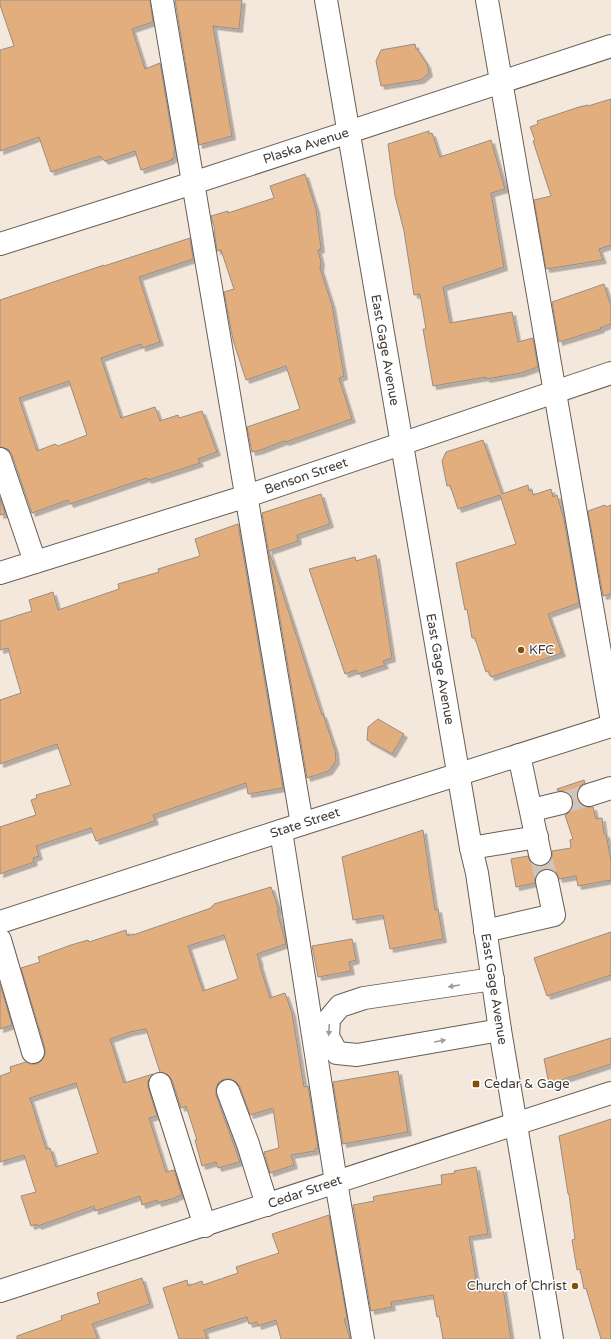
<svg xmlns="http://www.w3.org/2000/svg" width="611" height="1339" font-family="'Varela Round',sans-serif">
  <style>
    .building { fill: #e3ae7e; stroke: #988d83; fill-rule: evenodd; filter: url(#shadow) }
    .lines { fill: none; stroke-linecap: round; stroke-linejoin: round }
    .minor-tunnel { stroke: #d0c5bc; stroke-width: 22; stroke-dasharray: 22 11; stroke-linecap: butt }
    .minor-casing { stroke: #695e55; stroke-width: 24 }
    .major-casing { stroke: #695e55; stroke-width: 24 }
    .minor { stroke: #fff; stroke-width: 22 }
    .major { stroke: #fff; stroke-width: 22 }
    .oneway { fill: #9f9c9a }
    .poi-dot { fill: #884e05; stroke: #fff; stroke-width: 1.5 }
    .labels { text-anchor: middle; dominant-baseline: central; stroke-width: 3; stroke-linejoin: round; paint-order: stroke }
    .street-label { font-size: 13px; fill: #3f3a36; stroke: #fff }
    .poi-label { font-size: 13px; fill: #3f3a36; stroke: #fff; text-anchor: start }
  </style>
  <defs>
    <filter id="shadow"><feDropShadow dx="3.5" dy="3.5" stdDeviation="0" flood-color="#0004"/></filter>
  </defs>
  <rect width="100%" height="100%" fill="#f4e8dd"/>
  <g class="building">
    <path d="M 0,0 L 150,0 L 153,22 L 132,29 L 145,69 L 160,63 L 175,152 L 174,152 L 174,158 L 171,159 L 172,160 L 141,170 L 135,151 L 105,161 L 100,156 L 51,172 L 39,137 L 0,151 L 0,50 L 14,46 L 0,5 Z"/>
    <path d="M 175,0 L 242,0 L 239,29 L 213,26 L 232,136 L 199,145 Z"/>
    <path d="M 415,44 L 416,49 L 417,49 L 427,64 L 429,73 L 422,79 L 420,80 L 381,86 L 376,61 L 381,50 Z"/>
    <path d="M 611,99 L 611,245 L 599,249 L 603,260 L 546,269 L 534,200 L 551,196 L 533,141 L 535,140 L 530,127 L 538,124 L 537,121 L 579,107 L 588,105 L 588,106 Z"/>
    <path d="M 429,131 L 429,134 L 432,133 L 440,157 L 491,140 L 505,189 L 491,193 L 504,267 L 443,287 L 450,323 L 512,312 L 518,342 L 533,338 L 538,367 L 521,373 L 486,379 L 486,377 L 433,386 L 423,329 L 426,329 L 420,294 L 414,295 L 404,231 L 395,196 L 388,144 Z"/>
    <path d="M 305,174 L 316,209 L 321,249 L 318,250 L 321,262 L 320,268 L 332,305 L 344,376 L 339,378 L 352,419 L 286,442 L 284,441 L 258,451 L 256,451 L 252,452 L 247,427 L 300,409 L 286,366 L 246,380 L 233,340 L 224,292 L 234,289 L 221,250 L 217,251 L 214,230 L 215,230 L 211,216 L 228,211 L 228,213 L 274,198 L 270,186 Z"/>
    <path d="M 190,238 L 193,259 L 139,277 L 160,342 L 142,348 L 141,344 L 101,358 L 121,418 L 155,407 L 160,421 L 178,415 L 179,418 L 202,411 L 217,452 L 198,459 L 200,463 L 148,480 L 147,478 L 70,504 L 68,500 L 32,513 L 12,455 L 8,449 L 0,447 L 0,300 L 104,265 L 104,266 ZM 69,381 L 87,435 L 58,446 L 55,444 L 37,451 L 19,398 Z"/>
    <path d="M 604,284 L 611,306 L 611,324 L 600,328 L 601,329 L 559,342 L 552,302 Z"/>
    <path d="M 483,440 L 502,494 L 528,485 L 529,491 L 532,490 L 533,495 L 551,489 L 553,497 L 557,495 L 564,520 L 579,603 L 548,614 L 562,653 L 491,677 L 488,671 L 486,672 L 475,638 L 472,638 L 467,609 L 465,610 L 456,563 L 516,544 L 500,495 L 458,509 L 450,485 L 447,486 L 442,461 L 446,452 Z"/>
    <path d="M 321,494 L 330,524 L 297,535 L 298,541 L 269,551 L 322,715 L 323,714 L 335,750 L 336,761 L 329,771 L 307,778 L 262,513 Z"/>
    <path d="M 0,498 L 5,514 L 0,515 Z"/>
    <path d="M 605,505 L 606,507 L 611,505 L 611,594 L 603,596 L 588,511 Z"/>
    <path d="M 238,524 L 283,788 L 248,794 L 246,783 L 153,815 L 155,821 L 96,841 L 91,828 L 36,846 L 39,856 L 33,858 L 34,862 L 0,874 L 0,827 L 36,815 L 31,800 L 37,798 L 36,795 L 71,785 L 57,744 L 0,764 L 0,700 L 21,693 L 8,648 L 0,650 L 0,621 L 32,611 L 29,600 L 53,592 L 58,610 L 119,589 L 118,584 L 159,572 L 158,569 L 200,556 L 195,539 Z"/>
    <path d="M 376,555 L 392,658 L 383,661 L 385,665 L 358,674 L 356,670 L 345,674 L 309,569 L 355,557 L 356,561 Z"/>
    <path d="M 378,719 L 404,734 L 392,754 L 367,740 L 368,727 Z"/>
    <path d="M 584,780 L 585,783 L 580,786 L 577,792 L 577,798 L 581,804 L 587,807 L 593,807 L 596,819 L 602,818 L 604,834 L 606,834 L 611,861 L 611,880 L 578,886 L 576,876 L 559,879 L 556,872 L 551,869 L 545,869 L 538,872 L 535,877 L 535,883 L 516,887 L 511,859 L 528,856 L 531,863 L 536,866 L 542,866 L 549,863 L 552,857 L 552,851 L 571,848 L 570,840 L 573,839 L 565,815 L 570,812 L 573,807 L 573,800 L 570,794 L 564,791 L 558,791 L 557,789 Z"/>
    <path d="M 423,830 L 435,910 L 438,909 L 443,939 L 390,949 L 383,915 L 353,920 L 342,857 Z"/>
    <path d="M 271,887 L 279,911 L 277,911 L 286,944 L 257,954 L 260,963 L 259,963 L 270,998 L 285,993 L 292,1013 L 304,1087 L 308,1086 L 318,1148 L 315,1149 L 315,1151 L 291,1155 L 294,1165 L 270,1173 L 264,1152 L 279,1148 L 273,1108 L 250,1115 L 240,1087 L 236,1082 L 230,1079 L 224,1079 L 218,1083 L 216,1089 L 216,1095 L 240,1162 L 218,1168 L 216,1162 L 202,1166 L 195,1140 L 197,1140 L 186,1106 L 181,1108 L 172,1080 L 168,1075 L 160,1072 L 146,1029 L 130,1032 L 110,1039 L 124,1083 L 153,1074 L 148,1081 L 148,1087 L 157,1116 L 149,1118 L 166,1172 L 174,1170 L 182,1195 L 176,1197 L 174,1199 L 171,1199 L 158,1203 L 157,1200 L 142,1205 L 140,1196 L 95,1211 L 94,1206 L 38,1226 L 37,1224 L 31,1226 L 21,1196 L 36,1192 L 24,1155 L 0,1162 L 0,1076 L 11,1072 L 10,1067 L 26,1062 L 30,1064 L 37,1064 L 42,1060 L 45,1055 L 45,1048 L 21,968 L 40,962 L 38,957 L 71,945 L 88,940 L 89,942 L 126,930 L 127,936 L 133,934 L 133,935 L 211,908 L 211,907 L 214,905 L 214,904 ZM 224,935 L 238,979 L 203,991 L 188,946 ZM 76,1083 L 98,1153 L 56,1167 L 50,1148 L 46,1149 L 30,1098 Z"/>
    <path d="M 611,932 L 611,975 L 547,996 L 534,958 Z"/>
    <path d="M 352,939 L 356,960 L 349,962 L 351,971 L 318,977 L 312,946 Z"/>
    <path d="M 0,984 L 12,1025 L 0,1029 Z"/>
    <path d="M 611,1038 L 611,1064 L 549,1084 L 544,1059 Z"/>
    <path d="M 398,1071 L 408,1132 L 343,1144 L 333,1082 Z"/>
    <path d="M 611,1119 L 611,1339 L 601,1339 L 586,1288 L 584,1289 L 580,1269 L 577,1270 L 572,1240 L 575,1239 L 569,1194 L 568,1194 L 559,1136 Z"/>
    <path d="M 476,1167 L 488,1234 L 469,1237 L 478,1292 L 503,1288 L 511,1339 L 443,1339 L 439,1316 L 437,1317 L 433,1295 L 391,1302 L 392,1307 L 371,1311 L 353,1205 L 374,1201 L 373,1197 L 376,1196 L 442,1184 L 441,1175 L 455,1173 L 454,1171 Z"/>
    <path d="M 329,1215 L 347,1318 L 344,1319 L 350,1339 L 281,1339 L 276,1320 L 258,1326 L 257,1322 L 249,1324 L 247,1317 L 204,1330 L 207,1339 L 179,1339 L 163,1288 L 187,1280 L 188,1286 L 202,1281 L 203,1285 L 238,1273 L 236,1267 L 279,1253 L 272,1234 Z"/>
    <path d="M 142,1278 L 150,1304 L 92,1324 L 98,1339 L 17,1339 L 17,1336 L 62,1320 L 61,1316 L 100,1303 L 97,1293 Z"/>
  </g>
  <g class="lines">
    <g class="minor-tunnel">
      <path d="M 561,803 L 589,795"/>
      <path d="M 540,854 L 547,881"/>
    </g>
    <g class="minor-casing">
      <g id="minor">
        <path d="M 162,0 L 302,824"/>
        <path d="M 487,0 L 611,716"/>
        <path d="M 0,244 L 193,183 L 611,46"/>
        <path d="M 0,459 L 35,562"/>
        <path d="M 0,573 L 247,496 L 611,373"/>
        <path d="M 519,755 L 540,854"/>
        <path d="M 589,795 L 611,788"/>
        <path d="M 532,810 L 561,803"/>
        <path d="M 281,831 L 336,1182 L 363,1339"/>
        <path d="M 471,848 L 537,837"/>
        <path d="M 485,931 L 554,915 L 547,881"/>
        <path d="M 0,940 L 33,1052"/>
        <path d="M 493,979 L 364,998 L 340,1006 L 329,1019 L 328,1037 L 337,1053 L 357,1055 L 500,1030"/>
        <path d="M 160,1084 L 205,1226"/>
        <path d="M 228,1091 L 248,1144 L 267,1205"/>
        <path d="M 0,1291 L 611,1093"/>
      </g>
    </g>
    <g class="major-casing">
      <g id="major">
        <path d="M 326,0 L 471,848 L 477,873 L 500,1030 L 552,1339"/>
        <path d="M 0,922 L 302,824 L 611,726"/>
      </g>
    </g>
    <use href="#minor" class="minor"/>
    <use href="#major" class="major"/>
  </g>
  <defs><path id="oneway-solid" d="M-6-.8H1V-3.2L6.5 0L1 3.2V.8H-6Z"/></defs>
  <g class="oneway">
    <use href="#oneway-solid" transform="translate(454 986) rotate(171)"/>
    <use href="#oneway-solid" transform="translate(329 1030) rotate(93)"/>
    <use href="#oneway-solid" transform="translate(440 1041) rotate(-10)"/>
  </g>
  <g class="poi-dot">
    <circle cx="521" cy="650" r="4"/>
    <rect x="472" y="1080" width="8" height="8" rx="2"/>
    <circle cx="575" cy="1286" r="4"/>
  </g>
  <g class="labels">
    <g class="street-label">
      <text transform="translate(306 146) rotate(-18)">Plaska Avenue</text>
      <text transform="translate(385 350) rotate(80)">East Gage Avenue</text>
      <text transform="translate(306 476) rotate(-19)">Benson Street</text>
      <text transform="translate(440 669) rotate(80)">East Gage Avenue</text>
      <text transform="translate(305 823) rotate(-18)">State Street</text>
      <text transform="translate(494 989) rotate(81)">East Gage Avenue</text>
      <text transform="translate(305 1192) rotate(-19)">Cedar Street</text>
    </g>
    <g class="poi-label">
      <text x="529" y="650">KFC</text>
      <text x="484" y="1084">Cedar &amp; Gage</text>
      <text x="567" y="1286" text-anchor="end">Church of Christ</text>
    </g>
  </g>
</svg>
